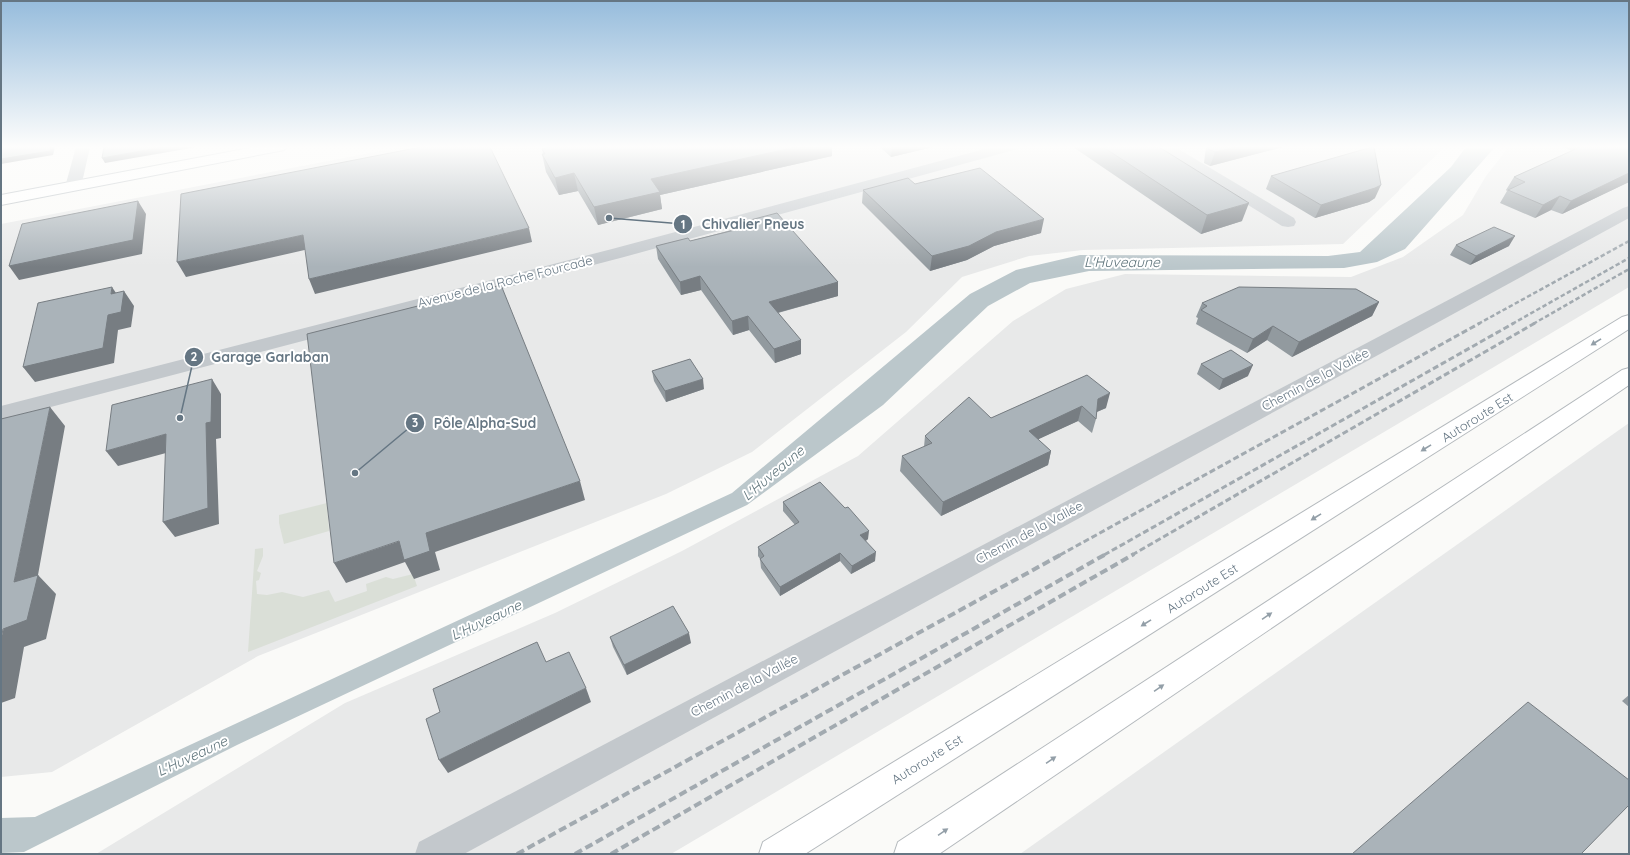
<svg xmlns="http://www.w3.org/2000/svg" width="1630" height="855" font-family="Quicksand,sans-serif">
  <style>
    .built { fill: #e8e9e9 }
    .green { fill: #dadfd7 }
    .water { fill: #bbc7cb }
    .lines { fill: none; stroke-linecap: round; stroke-linejoin: round }
    .secondary-casing { stroke: #b3babf; stroke-width: 2 }
    .motorway-casing { stroke: #b4b9bd; stroke-width: 2 }
    .minor { fill: #c3c8cc; fill-rule: evenodd }
    .tertiary { fill: #c3c8cc; fill-rule: evenodd }
    .secondary { fill: #fff; fill-rule: evenodd }
    .motorway { fill: #fff; fill-rule: evenodd }
    .rail-far2 { stroke: #a2aab0; stroke-width: 2.5; stroke-dasharray: 4.5 2.5; stroke-linecap: butt }
    .rail-far1 { stroke: #a2aab0; stroke-width: 3; stroke-dasharray: 6 3; stroke-linecap: butt }
    .rail { stroke: #a2aab0; stroke-width: 4; stroke-dasharray: 8 4; stroke-linecap: butt }
    .wall { fill: #929a9f }
    .shaded-wall { fill: #777d82 }
    .building { fill: #aab3b9; stroke: #777d82 }
    .oneway { fill: #939fa8 }
    .labels { text-anchor: middle; dominant-baseline: central; stroke-width: 4; stroke-linejoin: round; paint-order: stroke }
    .street-label { font-size: 13px; fill: #657683; stroke: #fff }
    .water-label { font-size: 14px; font-style: italic; fill: #60757c; stroke: #fff }
    .leader { fill: none; stroke: #657683; stroke-width: 1.5 }
    .callout-dot { fill: #657683; stroke: #fff; stroke-width: 1.5 }
    .mark-label { font-size: 12px; text-anchor: middle; font-weight: bold; fill: #fff }
    .callout-label { font-size: 14px; text-anchor: middle; font-weight: bold; fill: #657683; stroke: #fff; stroke-width: 4; stroke-linejoin: round; paint-order: stroke }
  </style>
  <rect width="100%" height="100%" fill="#fafaf8"/>
  <g class="built">
    <path d="M 401,147 L 1445,147 L 1343,244 L 1083,250 L 1029,256 L 962,277 L 906,332 L 752,452 L 666,494 L 258,656 L 52,772 L 1,777 L 1,224 Z"/>
    <path d="M 1509,147 L 1629,147 L 1629,287 L 671,854 L 96,854 L 345,703 L 555,613 L 682,551 L 858,456 L 1013,321 L 1066,289 L 1125,274 L 1351,277 L 1403,257 L 1463,215 L 1486,176 Z"/>
    <path d="M 1629,423 L 1629,854 L 1020,854 L 1619,430 Z"/>
  </g>
  <g class="green">
    <path d="M 327,503 L 329,531 L 284,544 L 279,523 L 279,515 Z"/>
    <path d="M 263,548 L 263,556 L 257,571 L 261,573 L 259,580 L 256,581 L 257,594 L 267,595 L 282,592 L 303,597 L 329,590 L 335,602 L 367,591 L 366,584 L 386,577 L 393,579 L 413,574 L 417,586 L 248,652 L 255,549 Z"/>
  </g>
  <path class="water" d="M 1466,147 L 1495,147 L 1405,249 L 1377,262 L 1344,268 L 1089,271 L 1030,283 L 988,306 L 883,405 L 747,505 L 237,745 L 24,852 L 1,853 L 1,818 L 35,817 L 732,493 L 970,294 L 1016,270 L 1080,255 L 1328,256 L 1360,252 L 1451,167 Z"/>
  <g class="lines">
    <g class="secondary-casing">
      <path id="secondary" d="M 255,147 L 286,147 L 284,150 L 279,151 L 1,205 L 1,195 Z"/>
    </g>
    <g class="motorway-casing">
      <g id="motorway">
        <path d="M 1629,315 L 1629,329 L 805,854 L 759,854 L 763,842 L 1622,317 Z"/>
        <path d="M 1629,368 L 1629,385 L 939,854 L 894,854 L 898,842 L 1622,370 Z"/>
      </g>
    </g>
    <g class="minor">
      <path d="M 76,147 L 90,147 L 81,187 L 79,190 L 67,190 L 65,187 Z"/>
      <path d="M 992,147 L 1016,147 L 1014,150 L 624,257 L 1,420 L 1,406 L 612,249 Z"/>
      <path d="M 1157,147 L 1175,147 L 1294,218 L 1296,222 L 1294,226 L 1288,227 L 1282,226 L 1159,150 Z"/>
    </g>
    <path class="tertiary" d="M 1629,206 L 1629,218 L 464,854 L 415,854 L 419,842 L 1623,208 Z"/>
    <use href="#secondary" class="secondary"/>
    <use href="#motorway" class="motorway"/>
    <g class="rail-far2">
      <path d="M 1478,324 L 1629,241"/>
      <path d="M 1512,324 L 1629,258"/>
      <path d="M 1533,324 L 1629,269"/>
    </g>
    <g class="rail-far1">
      <path d="M 1060,555 L 1480,323"/>
      <path d="M 1104,555 L 1514,323"/>
      <path d="M 1132,555 L 1535,323"/>
    </g>
    <g class="rail">
      <path d="M 517,854 L 1062,554"/>
      <path d="M 575,854 L 1106,554"/>
      <path d="M 611,854 L 1134,554"/>
    </g>
  </g>
  <g class="wall">
    <path d="M 549,147 L 832,147 L 832,156 L 660,195 L 662,209 L 598,225 L 578,191 L 559,195 L 546,172 L 542,154 L 543,154 L 542,149 Z"/>
    <path d="M 880,147 L 933,147 L 891,157 Z"/>
    <path d="M 1073,147 L 1159,147 L 1242,221 L 1201,234 Z"/>
    <path d="M 1206,147 L 1283,147 L 1210,166 L 1204,163 Z"/>
    <path d="M 1562,147 L 1629,147 L 1629,182 L 1562,214 L 1551,210 L 1535,218 L 1500,203 L 1507,191 L 1506,190 L 1514,177 L 1572,151 Z"/>
    <path d="M 1271,176 L 1375,198 L 1369,202 L 1315,218 L 1266,189 Z"/>
    <path d="M 915,184 L 1041,233 L 994,246 L 967,260 L 930,271 L 862,203 L 863,190 Z"/>
    <path d="M 739,223 L 838,282 L 838,296 L 778,313 L 801,354 L 775,363 L 749,330 L 733,335 L 701,290 L 681,295 L 658,259 L 656,246 L 690,241 L 739,228 Z"/>
    <path d="M 1456,245 L 1509,246 L 1470,265 L 1450,255 Z"/>
    <path d="M 1379,302 L 1372,316 L 1292,357 L 1267,340 L 1247,353 L 1196,324 L 1198,318 L 1196,317 L 1202,303 Z"/>
    <path d="M 1201,364 L 1248,376 L 1219,390 L 1197,374 Z"/>
    <path d="M 652,371 L 704,389 L 666,402 L 654,381 Z"/>
    <path d="M 1087,375 L 1106,408 L 1097,412 L 1096,419 L 1092,433 L 1078,421 L 1038,439 L 1051,451 L 1048,465 L 941,516 L 900,471 L 902,456 L 924,447 L 925,436 L 991,418 Z"/>
    <path d="M 783,502 L 868,539 L 866,541 L 875,561 L 851,574 L 840,561 L 780,596 L 761,568 L 760,559 L 758,556 L 758,547 L 795,525 L 783,511 Z"/>
    <path d="M 610,637 L 691,643 L 627,675 L 613,647 Z"/>
    <path d="M 1629,695 L 1629,707 L 1622,701 Z"/>
  </g>
  <g class="shaded-wall">
    <path d="M 51,147 L 55,147 L 53,155 L 1,164 L 1,159 Z"/>
    <path d="M 163,147 L 197,147 L 105,163 L 102,158 Z"/>
    <path d="M 796,147 L 832,147 L 832,156 L 660,195 L 662,209 L 598,225 L 594,207 L 651,179 Z"/>
    <path d="M 892,147 L 933,147 L 891,157 Z"/>
    <path d="M 1236,147 L 1283,147 L 1210,166 L 1215,152 Z"/>
    <path d="M 574,173 L 578,191 L 559,195 L 555,178 Z"/>
    <path d="M 1629,173 L 1629,182 L 1562,214 L 1571,201 Z"/>
    <path d="M 1381,185 L 1375,198 L 1369,202 L 1315,218 L 1321,205 Z"/>
    <path d="M 1560,196 L 1551,210 L 1535,218 L 1543,205 Z"/>
    <path d="M 138,201 L 146,214 L 142,254 L 19,280 L 9,266 Z"/>
    <path d="M 1249,203 L 1242,221 L 1201,234 L 1207,215 Z"/>
    <path d="M 1044,219 L 1041,233 L 994,246 L 967,260 L 930,271 L 932,256 L 996,232 Z"/>
    <path d="M 529,228 L 532,242 L 315,294 L 309,279 Z"/>
    <path d="M 303,235 L 309,249 L 186,277 L 177,262 Z"/>
    <path d="M 1515,236 L 1509,246 L 1470,265 L 1476,256 Z"/>
    <path d="M 700,276 L 701,290 L 681,295 L 680,282 Z"/>
    <path d="M 838,282 L 838,296 L 769,315 L 769,302 Z"/>
    <path d="M 112,287 L 122,302 L 111,294 Z"/>
    <path d="M 124,291 L 134,306 L 131,327 L 118,330 L 114,363 L 35,382 L 23,367 L 108,315 Z"/>
    <path d="M 1379,302 L 1372,316 L 1292,357 L 1299,342 Z"/>
    <path d="M 748,316 L 749,330 L 733,335 L 732,321 Z"/>
    <path d="M 1273,326 L 1267,340 L 1247,353 L 1253,339 Z"/>
    <path d="M 801,340 L 801,354 L 775,363 L 774,349 Z"/>
    <path d="M 1253,365 L 1248,376 L 1219,390 L 1223,379 Z"/>
    <path d="M 212,379 L 221,394 L 221,438 L 216,439 L 219,524 L 175,537 L 163,522 L 206,423 Z"/>
    <path d="M 703,379 L 704,389 L 666,402 L 665,391 Z"/>
    <path d="M 1110,393 L 1106,408 L 1094,413 L 1098,399 Z"/>
    <path d="M 1082,406 L 1078,421 L 1026,445 L 1029,431 Z"/>
    <path d="M 50,407 L 65,426 L 38,575 L 56,594 L 46,639 L 24,647 L 15,698 L 1,703 L 1,640 L 14,582 Z"/>
    <path d="M 166,434 L 177,450 L 118,466 L 106,451 Z"/>
    <path d="M 1051,451 L 1048,465 L 941,516 L 943,502 Z"/>
    <path d="M 580,481 L 585,500 L 435,552 L 440,570 L 414,579 L 405,562 L 346,583 L 334,563 Z"/>
    <path d="M 869,531 L 868,539 L 860,544 L 860,535 Z"/>
    <path d="M 876,552 L 875,561 L 851,574 L 852,566 Z"/>
    <path d="M 840,553 L 840,561 L 780,596 L 780,587 Z"/>
    <path d="M 689,633 L 691,643 L 627,675 L 624,665 Z"/>
    <path d="M 586,688 L 591,702 L 448,773 L 439,760 Z"/>
  </g>
  <g class="building">
    <path d="M 1,147 L 51,147 L 50,151 L 1,159 Z"/>
    <path d="M 104,147 L 163,147 L 102,158 Z"/>
    <path d="M 421,147 L 490,147 L 529,228 L 309,279 L 303,235 L 177,262 L 181,194 Z"/>
    <path d="M 549,147 L 796,147 L 651,179 L 660,192 L 594,207 L 574,173 L 555,178 L 542,154 L 545,154 L 542,149 Z"/>
    <path d="M 1103,147 L 1159,147 L 1249,203 L 1207,215 Z"/>
    <path d="M 1209,147 L 1236,147 L 1215,152 L 1208,149 Z"/>
    <path d="M 1372,147 L 1374,147 L 1381,185 L 1375,188 L 1321,205 L 1271,176 Z"/>
    <path d="M 1580,147 L 1629,147 L 1629,173 L 1571,201 L 1560,196 L 1543,205 L 1508,190 L 1525,182 L 1514,177 Z"/>
    <path d="M 980,168 L 1044,219 L 996,232 L 969,246 L 932,256 L 863,190 L 908,178 L 915,184 Z"/>
    <path d="M 138,201 L 133,240 L 9,266 L 22,224 Z"/>
    <path d="M 777,213 L 838,282 L 769,302 L 801,340 L 774,349 L 748,316 L 732,321 L 700,276 L 680,282 L 656,246 L 688,238 L 690,241 L 743,228 L 739,223 Z"/>
    <path d="M 1494,227 L 1515,236 L 1476,256 L 1456,245 Z"/>
    <path d="M 501,285 L 580,481 L 426,533 L 430,551 L 404,560 L 399,541 L 334,563 L 307,334 Z"/>
    <path d="M 112,287 L 111,294 L 124,291 L 121,312 L 108,315 L 103,348 L 23,367 L 38,303 Z"/>
    <path d="M 1239,287 L 1356,289 L 1379,302 L 1299,342 L 1273,326 L 1253,339 L 1201,310 L 1207,306 L 1202,303 Z"/>
    <path d="M 1231,350 L 1253,365 L 1223,379 L 1201,364 Z"/>
    <path d="M 690,359 L 703,379 L 665,391 L 652,371 Z"/>
    <path d="M 1087,375 L 1110,393 L 1098,399 L 1096,419 L 1082,406 L 1029,431 L 1051,451 L 943,502 L 902,456 L 932,443 L 925,436 L 969,397 L 991,418 Z"/>
    <path d="M 212,379 L 211,422 L 206,423 L 208,508 L 163,522 L 166,434 L 106,451 L 112,405 Z"/>
    <path d="M 50,407 L 14,582 L 38,575 L 27,620 L 3,629 L 1,640 L 1,419 Z"/>
    <path d="M 820,482 L 845,508 L 848,507 L 869,531 L 860,535 L 876,552 L 852,566 L 840,553 L 780,587 L 760,559 L 764,556 L 758,547 L 799,522 L 783,502 Z"/>
    <path d="M 673,606 L 689,633 L 624,665 L 610,637 Z"/>
    <path d="M 537,642 L 546,662 L 569,652 L 586,688 L 439,760 L 426,719 L 440,712 L 433,689 Z"/>
    <path d="M 1528,702 L 1629,780 L 1629,805 L 1581,854 L 1352,854 Z"/>
  </g>
  <defs><path id="oneway-solid" d="M-6-.8H1V-3.2L6.5 0L1 3.2V.8H-6Z"/></defs>
  <g class="oneway">
    <use href="#oneway-solid" transform="translate(1596 342) rotate(148)"/>
    <use href="#oneway-solid" transform="translate(1426 448) rotate(148)"/>
    <use href="#oneway-solid" transform="translate(1316 517) rotate(148)"/>
    <use href="#oneway-solid" transform="translate(1267 616) rotate(-34)"/>
    <use href="#oneway-solid" transform="translate(1146 623) rotate(148)"/>
    <use href="#oneway-solid" transform="translate(1159 688) rotate(-34)"/>
    <use href="#oneway-solid" transform="translate(1051 760) rotate(-34)"/>
    <use href="#oneway-solid" transform="translate(943 832) rotate(-34)"/>
  </g>
  <linearGradient id="sky" x2="0" y2="1"><stop stop-color="#96bcdc"/><stop offset="0.55" stop-color="#fdfdfc"/><stop offset="1" stop-color="#fdfdfc" stop-opacity="0"/></linearGradient>
  <rect width="1630" height="267" fill="url(#sky)"/>
  <g class="labels">
    <g class="street-label">
      <text transform="translate(505 281) rotate(-14)">Avenue de la Roche Fourcade</text>
      <text transform="translate(1315 379) rotate(-28)">Chemin de la Vallée</text>
      <text transform="translate(1477 417) rotate(-32)">Autoroute Est</text>
      <text transform="translate(1029 532) rotate(-28)">Chemin de la Vallée</text>
      <text transform="translate(1202 588) rotate(-32)">Autoroute Est</text>
      <text transform="translate(744 685) rotate(-28)">Chemin de la Vallée</text>
      <text transform="translate(927 759) rotate(-32)">Autoroute Est</text>
    </g>
    <g class="water-label">
      <text x="1122" y="262">L'Huveaune</text>
      <text transform="translate(773 473) rotate(-40)">L'Huveaune</text>
      <text transform="translate(486 620) rotate(-25)">L'Huveaune</text>
      <text transform="translate(192 756) rotate(-25)">L'Huveaune</text>
    </g>
  </g>
  <path class="leader" d="M609 218L683 224M180 418L194 357M355 473L415 423"/>
  <g class="callout-dot">
    <circle cx="609" cy="218" r="4"/>
    <circle cx="180" cy="418" r="4"/>
    <circle cx="355" cy="473" r="4"/>
    <circle cx="683" cy="224" r="10"/>
    <circle cx="194" cy="357" r="10"/>
    <circle cx="415" cy="423" r="10"/>
  </g>
  <g class="mark-label">
    <text x="683" y="229">1</text>
    <text x="194" y="361">2</text>
    <text x="415" y="427">3</text>
  </g>
  <g class="callout-label">
    <text x="753" y="229">Chivalier Pneus</text>
    <text x="270" y="362">Garage Garlaban</text>
    <text x="485" y="428">Pôle Alpha-Sud</text>
  </g>
  <rect width="1630" height="855" fill="none" stroke="#657683" stroke-width="4"/>
</svg>
